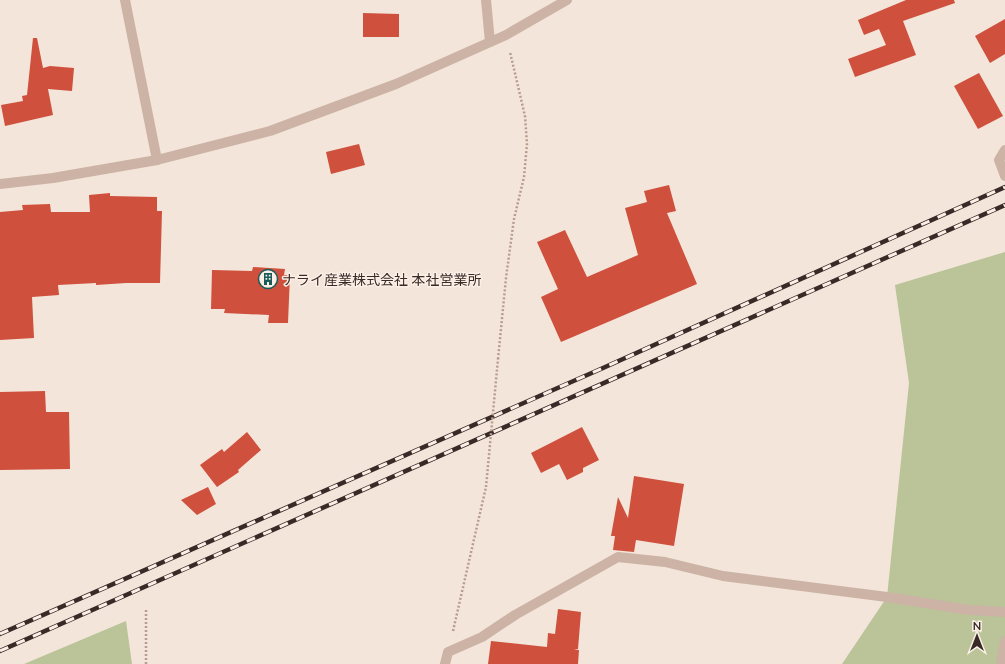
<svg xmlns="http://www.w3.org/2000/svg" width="1005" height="664" font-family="Lato,'Noto Sans JP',sans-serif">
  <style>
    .green { fill: #bac498 }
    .building { fill: #cf503c }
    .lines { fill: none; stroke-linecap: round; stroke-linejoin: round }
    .path { stroke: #b89c8f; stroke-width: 2.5; stroke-dasharray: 2 2; stroke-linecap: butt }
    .minor { stroke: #ccb3a5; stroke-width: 10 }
    .rail-casing { stroke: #372a27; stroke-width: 4.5 }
    .rail { stroke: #fbefe6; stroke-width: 3; stroke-dasharray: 9; stroke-linecap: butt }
    .path-bridge { stroke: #b89c8f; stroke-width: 2.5; stroke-dasharray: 2 2; stroke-linecap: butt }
    .labels { text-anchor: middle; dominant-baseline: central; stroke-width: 3; stroke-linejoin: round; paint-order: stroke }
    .poi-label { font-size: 14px; fill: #372a27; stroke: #fbefe6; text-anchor: start }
  </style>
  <rect width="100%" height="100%" fill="#f3e5da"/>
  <g class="green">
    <path d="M 1005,252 L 1005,664 L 842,664 L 887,597 L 909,383 L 895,285 Z"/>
    <path d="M 126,621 L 132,664 L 24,664 Z"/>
  </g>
  <g class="building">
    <path d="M 906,0 L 954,0 L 955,3 L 903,21 L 916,55 L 855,77 L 848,59 L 886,45 L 879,29 L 864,35 L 858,20 Z"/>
    <path d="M 363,13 L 399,14 L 399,37 L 363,37 Z"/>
    <path d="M 1005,19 L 1005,54 L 990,63 L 975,36 Z"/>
    <path d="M 33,38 L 37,38 L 43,68 L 50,66 L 74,68 L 72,91 L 48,89 L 53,115 L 5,126 L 1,105 L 23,101 L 22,96 L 27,95 Z"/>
    <path d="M 979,73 L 1003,116 L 978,129 L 954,86 Z"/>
    <path d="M 359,144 L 365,165 L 331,174 L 326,152 Z"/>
    <path d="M 669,185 L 676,211 L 667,213 L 697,284 L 561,342 L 541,297 L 558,289 L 537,242 L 565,230 L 587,277 L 638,255 L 625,208 L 647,202 L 644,191 Z"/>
    <path d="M 110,193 L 110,196 L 157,197 L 157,211 L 162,211 L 160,283 L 126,283 L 96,285 L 96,283 L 58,285 L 59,295 L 32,297 L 34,338 L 0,340 L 0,212 L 23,210 L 22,205 L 50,204 L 51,212 L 90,212 L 89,195 Z"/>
    <path d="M 253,267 L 285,269 L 284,275 L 290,275 L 288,323 L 268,323 L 269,315 L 224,313 L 225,309 L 211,309 L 212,270 L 252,271 Z"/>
    <path d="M 45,391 L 46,412 L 69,412 L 70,469 L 0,470 L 0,392 Z"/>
    <path d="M 582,427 L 599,460 L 583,468 L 583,472 L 567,480 L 559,464 L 541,473 L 531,453 Z"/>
    <path d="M 247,432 L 261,450 L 238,470 L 239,472 L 217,487 L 200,465 L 222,449 L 224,452 Z"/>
    <path d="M 634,476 L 684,484 L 674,546 L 636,540 L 634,552 L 613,550 L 615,536 L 611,536 L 618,497 L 628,518 Z"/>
    <path d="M 208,487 L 216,504 L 197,515 L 181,500 Z"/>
    <path d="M 558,609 L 581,612 L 578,649 L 574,650 L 579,650 L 578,664 L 488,664 L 491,641 L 547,647 L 548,633 L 555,634 Z"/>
  </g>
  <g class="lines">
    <g class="path">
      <path d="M 498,359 L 506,278 L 514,219 L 524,177 L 527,144 L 525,116 L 510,52"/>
      <path d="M 146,610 L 146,664"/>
      <path d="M 453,631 L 486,487"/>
    </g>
    <g class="minor">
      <path d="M 125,0 L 157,160"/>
      <path d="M 486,0 L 490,42"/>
      <path d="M 1005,176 L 999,160 L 1005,150"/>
      <path d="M 0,184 L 53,178 L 157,160 L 270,131 L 396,84 L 506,35 L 567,0"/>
      <path d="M 445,664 L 448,652 L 482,637 L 515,615 L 618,557 L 665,562 L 723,576 L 887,597 L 969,610 L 1005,612"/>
      <path d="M 1001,664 L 1005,641"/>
    </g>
    <g class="rail-casing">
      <g id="rail">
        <path d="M 0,634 L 603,368 L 1005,187"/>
        <path d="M 0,651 L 1005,205"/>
      </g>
    </g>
    <use href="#rail" class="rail"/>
    <path class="path-bridge" d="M 486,487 L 498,359"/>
  </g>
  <defs>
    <g id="building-ring" transform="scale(1)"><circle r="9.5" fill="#fbefe6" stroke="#195c59" stroke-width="1.5"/><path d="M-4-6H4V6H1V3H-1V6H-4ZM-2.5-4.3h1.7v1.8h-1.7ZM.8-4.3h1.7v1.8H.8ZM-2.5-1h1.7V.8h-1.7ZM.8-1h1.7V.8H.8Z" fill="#195c59"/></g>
  </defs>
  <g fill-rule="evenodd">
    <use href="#building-ring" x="268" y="279"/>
  </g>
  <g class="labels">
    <g class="poi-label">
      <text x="282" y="279">ナライ産業株式会社 本社営業所</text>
    </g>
  </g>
  <g transform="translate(977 636)" stroke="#fbefe6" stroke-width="3" paint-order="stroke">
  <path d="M0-3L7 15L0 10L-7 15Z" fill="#372a27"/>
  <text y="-6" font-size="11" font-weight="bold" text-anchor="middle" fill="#372a27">N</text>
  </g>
</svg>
